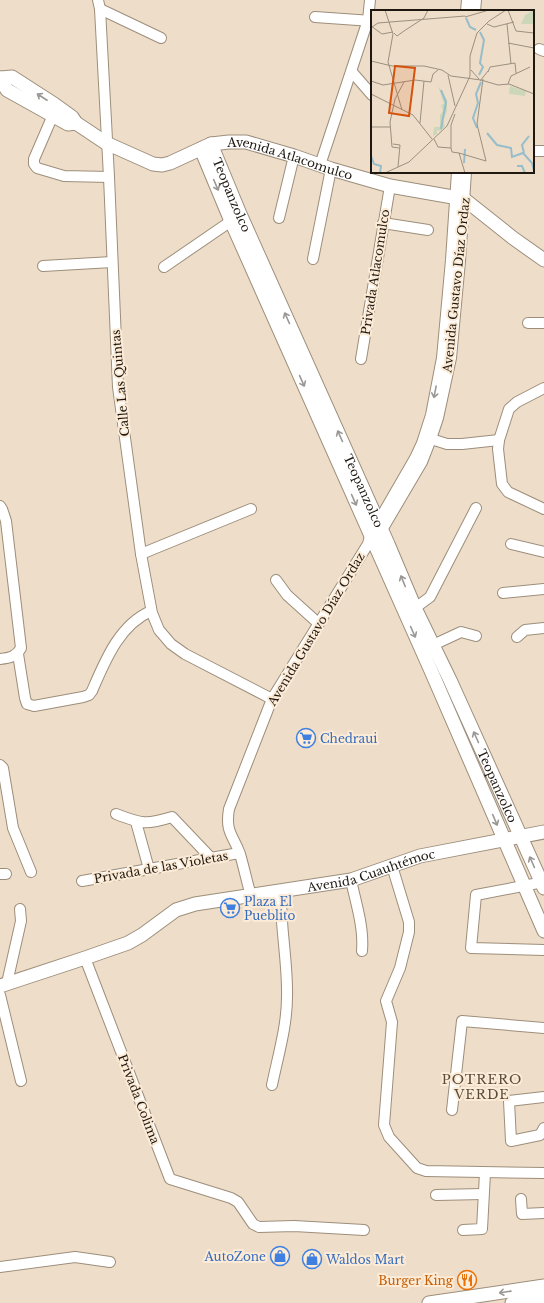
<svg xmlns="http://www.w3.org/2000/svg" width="544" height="1303" font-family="'Libre Baskerville',serif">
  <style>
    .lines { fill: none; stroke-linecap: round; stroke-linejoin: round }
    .minor-casing { stroke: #9d8e7b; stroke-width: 12 }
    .major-casing { stroke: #9d8e7b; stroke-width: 15 }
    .minor { stroke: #fff; stroke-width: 10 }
    .major { stroke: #fff; stroke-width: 13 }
    .oneway { stroke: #9a9794 }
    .labels { text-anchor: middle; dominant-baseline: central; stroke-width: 4; stroke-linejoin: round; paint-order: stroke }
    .street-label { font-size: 12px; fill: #1e1811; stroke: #fcebd6 }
    .shop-label { font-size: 12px; fill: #366cbe; stroke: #fcebd6; text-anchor: start }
    .food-label { font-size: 12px; fill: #c56008; stroke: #fcebd6; text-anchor: end }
    .neighbourhood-label { font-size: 13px; letter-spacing: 1px; fill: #5a4c3b; stroke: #fcebd6 }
    .inset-river { fill: none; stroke: #96bdc9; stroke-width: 2 }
    .inset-road { fill: none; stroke: #9b8f7f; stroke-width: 1 }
    .view { fill: #d4520c; fill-opacity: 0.15; stroke: #d4520c; stroke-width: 2 }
    .inset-edge { fill: none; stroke: #1e1811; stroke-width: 2 }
  </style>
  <rect width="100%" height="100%" fill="#eedec9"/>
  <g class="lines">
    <g class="minor-casing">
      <g id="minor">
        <path d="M 98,0 L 100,9 L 109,177 L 118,387 L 141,554 L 152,613 L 159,630 L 171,644 L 185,654 L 272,699"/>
        <path d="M 100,9 L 161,38"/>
        <path d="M 466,11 L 467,0"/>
        <path d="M 475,11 L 476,0"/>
        <path d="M 315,17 L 372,21"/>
        <path d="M 539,49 L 544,51"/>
        <path d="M 352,72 L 372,95"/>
        <path d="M 58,111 L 50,122 L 34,159 L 34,164 L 37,168 L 64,176 L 109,177"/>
        <path d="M 533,151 L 544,151"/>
        <path d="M 320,165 L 368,20 L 370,0"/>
        <path d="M 279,218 L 294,156"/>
        <path d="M 383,223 L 428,230"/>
        <path d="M 313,259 L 331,169"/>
        <path d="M 43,266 L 112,262"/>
        <path d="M 164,267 L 237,217"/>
        <path d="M 528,323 L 544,323"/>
        <path d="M 361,359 L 390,186"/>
        <path d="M 544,388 L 517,402 L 509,409 L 499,440 L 498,449 L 502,484 L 508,492 L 544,509"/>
        <path d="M 431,439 L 447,444 L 462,444 L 499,440"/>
        <path d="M 0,506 L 2,509 L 6,521 L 21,648 C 16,657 9,658 0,659"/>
        <path d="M 379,535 L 422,462 L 431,439 L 438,418 L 451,358 L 460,261 L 466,172"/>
        <path d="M 511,544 L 544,552"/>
        <path d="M 141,554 L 251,509"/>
        <path d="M 276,580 L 287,595 L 318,623"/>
        <path d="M 503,593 L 544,589"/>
        <path d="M 415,608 L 430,597 L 476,508"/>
        <path d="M 517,637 L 525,630 L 544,628"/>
        <path d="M 433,645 L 461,632 L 476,636"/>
        <path d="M 18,654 L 25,698 L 27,704 L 34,706 L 83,697 L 89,695 L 92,691 C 105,661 119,625 151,611"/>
        <path d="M 0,765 L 3,768 L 13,828 L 31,872"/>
        <path d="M 116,814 C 142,824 146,825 172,817 L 211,858"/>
        <path d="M 136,822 L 149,869"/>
        <path d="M 392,866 L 409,922 L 409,932 L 400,968 L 386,1001 L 392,1022 L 384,1125 L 389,1137 L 417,1168 L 426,1171 L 544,1173"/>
        <path d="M 0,874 L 6,874"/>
        <path d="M 351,880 C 356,904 364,927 362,951"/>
        <path d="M 82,881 L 239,853"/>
        <path d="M 544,882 L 476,895 L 471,948 L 544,950"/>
        <path d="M 251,896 C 247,882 244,868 240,854 C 233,835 225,832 229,809 L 272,699 L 368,544 L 370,536 L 415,458 L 422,443 L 431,415 L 442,358 L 451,260 L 457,172"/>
        <path d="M 85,958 L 170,1179 L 231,1198 L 238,1202 L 253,1224 L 259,1227 L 294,1226 L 364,1230"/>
        <path d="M 7,983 L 21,921 L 20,909"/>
        <path d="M 0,995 L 21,1081"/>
        <path d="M 272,1085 C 278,1056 287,1026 287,997 C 288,962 280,927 281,892"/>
        <path d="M 544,1097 L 509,1101 L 511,1141 L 540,1135 L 544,1128"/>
        <path d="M 452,1110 L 462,1021 L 544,1028"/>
        <path d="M 436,1195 L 483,1194"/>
        <path d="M 521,1199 L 522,1214 L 544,1213"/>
        <path d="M 463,1230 L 482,1229 L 485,1173"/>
        <path d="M 0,1267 L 75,1257 L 110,1262"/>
      </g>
    </g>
    <g class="major-casing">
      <g id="major">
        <path id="s1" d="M 0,78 L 12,77 L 54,104 L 72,117 L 76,123 L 106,143 L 153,164 L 162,165 L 170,163 L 211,144 L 229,142 L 246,142 L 294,156 L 331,169 L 390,186 L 464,199 L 513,238 L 544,260"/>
        <path d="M 0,78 L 7,90 L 68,124 L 76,123"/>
        <path id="s2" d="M 211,144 L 240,214 L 388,544 L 415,608 L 450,680 L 544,888"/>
        <path d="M 201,149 L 231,221 L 432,673 L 544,931"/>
        <path id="s3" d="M 0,986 L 85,958 L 128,943 L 142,935 L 176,910 L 195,904 L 351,880 L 420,856 L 544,832"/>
        <path d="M 429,1303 L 544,1286"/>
        <path d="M 512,1303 L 544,1298"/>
      </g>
    </g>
    <use href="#minor" class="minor"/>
    <use href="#major" class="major"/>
  </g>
  <defs><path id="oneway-shaft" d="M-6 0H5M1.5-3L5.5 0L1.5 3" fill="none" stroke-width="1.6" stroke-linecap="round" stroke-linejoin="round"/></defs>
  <g class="oneway">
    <use href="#oneway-shaft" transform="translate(42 97) rotate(-147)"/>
    <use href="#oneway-shaft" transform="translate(216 185) rotate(67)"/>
    <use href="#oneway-shaft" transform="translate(287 318) rotate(-114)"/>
    <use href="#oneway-shaft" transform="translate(302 381) rotate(66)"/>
    <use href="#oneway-shaft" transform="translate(435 392) rotate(101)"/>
    <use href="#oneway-shaft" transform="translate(340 436) rotate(-114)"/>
    <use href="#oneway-shaft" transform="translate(354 500) rotate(66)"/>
    <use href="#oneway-shaft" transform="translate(403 581) rotate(-112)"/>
    <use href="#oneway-shaft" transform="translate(413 632) rotate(66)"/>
    <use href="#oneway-shaft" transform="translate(476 737) rotate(-114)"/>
    <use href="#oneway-shaft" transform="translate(495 820) rotate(67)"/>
    <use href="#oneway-shaft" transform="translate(532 862) rotate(-114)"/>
    <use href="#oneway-shaft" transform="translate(505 1292) rotate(172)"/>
  </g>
  <defs>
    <g id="supermarket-ring" transform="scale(1)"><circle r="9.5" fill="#fcebd6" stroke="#3f7fe0" stroke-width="1.5"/><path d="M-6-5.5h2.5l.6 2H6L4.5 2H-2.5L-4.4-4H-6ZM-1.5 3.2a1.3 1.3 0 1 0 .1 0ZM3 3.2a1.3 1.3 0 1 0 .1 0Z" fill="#3f7fe0"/></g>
    <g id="shop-ring" transform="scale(1)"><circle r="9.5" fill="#fcebd6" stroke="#3f7fe0" stroke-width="1.5"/><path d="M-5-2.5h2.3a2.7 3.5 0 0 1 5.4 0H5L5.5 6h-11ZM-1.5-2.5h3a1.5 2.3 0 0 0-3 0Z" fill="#3f7fe0"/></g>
    <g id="restaurant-ring" transform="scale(1)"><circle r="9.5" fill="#fcebd6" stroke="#e8710a" stroke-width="1.5"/><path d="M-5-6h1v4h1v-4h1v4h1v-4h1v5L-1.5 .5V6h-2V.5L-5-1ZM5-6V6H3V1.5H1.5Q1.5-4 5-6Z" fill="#e8710a"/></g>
  </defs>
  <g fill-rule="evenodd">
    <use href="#supermarket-ring" x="306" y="738"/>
    <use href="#supermarket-ring" x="230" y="908"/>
    <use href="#shop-ring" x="280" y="1256"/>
    <use href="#shop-ring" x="312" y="1259"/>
    <use href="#restaurant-ring" x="467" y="1280"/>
  </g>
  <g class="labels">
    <g class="street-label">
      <text stroke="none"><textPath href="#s1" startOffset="323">Avenida Atlacomulco</textPath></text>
      <text stroke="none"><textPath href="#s2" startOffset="55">Teopanzolco</textPath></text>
      <text transform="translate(375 272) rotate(-81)">Privada Atlacomulco</text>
      <text transform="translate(456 285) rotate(-84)">Avenida Gustavo Díaz Ordaz</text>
      <text transform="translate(120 383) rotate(-95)">Calle Las Quintas</text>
      <text stroke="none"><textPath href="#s2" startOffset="379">Teopanzolco</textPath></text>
      <text transform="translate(316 629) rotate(-59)">Avenida Gustavo Díaz Ordaz</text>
      <text stroke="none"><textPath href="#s2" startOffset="703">Teopanzolco</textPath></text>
      <text transform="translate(161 867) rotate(-10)">Privada de las Violetas</text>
      <text stroke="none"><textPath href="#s3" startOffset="393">Avenida Cuauhtémoc</textPath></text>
      <text transform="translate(139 1099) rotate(69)">Privada Colima</text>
    </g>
    <g class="shop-label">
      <text x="320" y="738">Chedraui</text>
      <text x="244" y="901">Plaza El<tspan x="244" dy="14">Pueblito</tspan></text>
      <text x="266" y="1256" text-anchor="end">AutoZone</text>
      <text x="326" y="1259">Waldos Mart</text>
    </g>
    <g class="food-label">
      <text x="453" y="1280">Burger King</text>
    </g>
    <g class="neighbourhood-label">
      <text x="482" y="1079">POTRERO<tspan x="482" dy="15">VERDE</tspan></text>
    </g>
  </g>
  <g transform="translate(371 10)">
    <rect width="163" height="163" fill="#eedec9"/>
    <path d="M 163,0 L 163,14 L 150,14 L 154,5 ZM 67,76 L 76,90 L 76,101 L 72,110 L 74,116 L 70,121 L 66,120 L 66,124 L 62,126 L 63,117 L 69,117 L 69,105 L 72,101 L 70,95 L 73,94 ZM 139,76 L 155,81 L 154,86 L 138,84 Z" fill="#cbd7b8"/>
    <path class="inset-river" d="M 95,8 L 99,17 L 105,20M 108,65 L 112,57 L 109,53 L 113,30 L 109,22M 106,118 L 102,108 L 107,93 L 105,84 L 110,72M 70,119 L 75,92 L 70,80M 116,123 L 126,135 L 140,138 L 141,147 L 152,143 L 161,153 L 163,161M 153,143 L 151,135 L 158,126M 0,146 L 3,154 L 10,156 L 9,163M 93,153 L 94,139M 146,156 L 151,156 L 154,163"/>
    <path class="inset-road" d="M 14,0 L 22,24 L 17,52 L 31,100M 137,0 L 145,21 L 163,23M 94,7 L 118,0M 116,14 L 123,17 L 143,12M 136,14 L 140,54M 0,16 L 11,24 L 22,22M 1,17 L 7,13 L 94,6M 23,23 L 26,26 L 33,21 L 53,8 L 57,0M 137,33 L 163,38M 0,51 L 21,56 L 53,56 L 71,60 L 80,66 L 110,70 L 127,75 L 138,74 L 163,84M 100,60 L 108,69M 117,62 L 119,57 L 144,53 L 145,63M 77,65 L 84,96M 0,71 L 12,75 L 44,70 L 60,72 L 62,64 L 67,60M 109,71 L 117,61M 137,74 L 140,66 L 159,57M 0,84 L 42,105 L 61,129M 49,113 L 53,71M 0,117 L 19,117M 63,129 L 67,137 L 80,138 L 81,142 L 88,143 L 94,163M 22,134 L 29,135 L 27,157M 28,138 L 21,137 L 19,112 L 24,89 L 33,72M 80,138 L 80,115 L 84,104M 88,143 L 115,151 L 106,114 L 112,69M 14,163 L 38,152 L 76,116 L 99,66 L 99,46 L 106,23 L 118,11 L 135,0"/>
    <path class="view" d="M 24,56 L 44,58 L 38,106 L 18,103 Z"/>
    <rect width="163" height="163" class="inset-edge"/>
  </g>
</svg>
